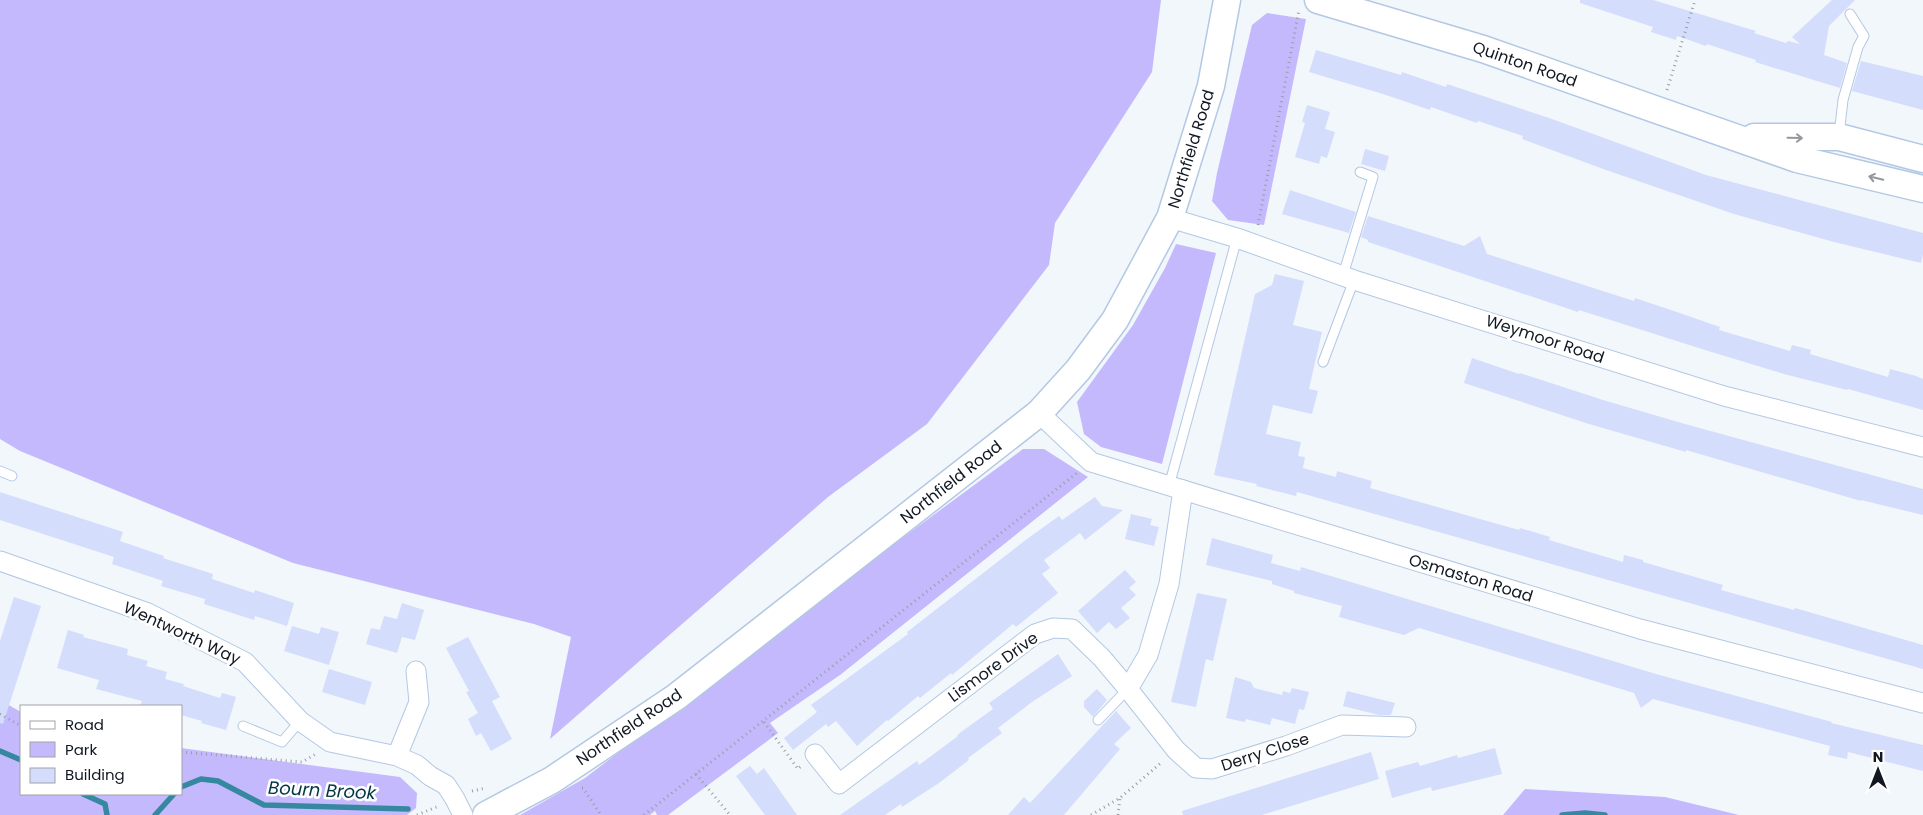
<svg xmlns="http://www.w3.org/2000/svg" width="1923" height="815" font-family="Poppins,sans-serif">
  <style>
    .green { fill: #c5b9fd }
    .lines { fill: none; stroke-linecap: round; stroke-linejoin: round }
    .stream { stroke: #3688a0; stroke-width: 5.5 }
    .building { fill: #d5ddfc }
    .lane-casing { stroke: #b3c8e3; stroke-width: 11 }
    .street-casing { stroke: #b3c8e3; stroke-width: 21 }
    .secondary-casing { stroke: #b3c8e3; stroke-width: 29 }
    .path { stroke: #989ea5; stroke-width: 3; stroke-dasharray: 1 4; stroke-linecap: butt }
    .lane { stroke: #fff; stroke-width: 9 }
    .street { stroke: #fff; stroke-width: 19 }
    .secondary { stroke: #fff; stroke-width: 26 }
    .oneway { stroke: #94979c }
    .labels { text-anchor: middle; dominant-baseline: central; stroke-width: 5; stroke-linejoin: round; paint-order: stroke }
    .street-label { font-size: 16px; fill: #111822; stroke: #fff }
    .water-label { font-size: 18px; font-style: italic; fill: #003743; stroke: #fff }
  </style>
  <rect width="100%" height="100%" fill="#f2f7fc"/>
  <g class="green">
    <path d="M 0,0 L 1161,0 L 1152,72 L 1055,223 L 1049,265 L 927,424 L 828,497 L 550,739 L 571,637 L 534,624 L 293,563 L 20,451 L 0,439 Z"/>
    <path d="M 1267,13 L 1306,19 L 1264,225 L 1228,220 L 1212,201 L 1217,173 L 1252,25 Z"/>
    <path d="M 1176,244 L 1216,253 L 1162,464 L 1101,447 L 1084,434 L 1077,402 L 1133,325 L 1165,268 Z"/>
    <path d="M 1023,449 L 1044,449 L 1088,477 L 840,675 L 770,723 L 778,733 L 668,815 L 657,815 L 655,811 L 650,815 L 520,815 L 585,778 L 810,606 Z"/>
    <path d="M 0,700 L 21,712 L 21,794 L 181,794 L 181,748 L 400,777 L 417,793 L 416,808 L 407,815 L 0,815 Z"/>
    <path d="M 1525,789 L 1665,797 L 1739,815 L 1503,815 Z"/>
  </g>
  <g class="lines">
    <g class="stream">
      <path d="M 0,751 L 21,760"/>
      <path d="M 181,787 L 201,779 L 218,781 L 264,805 L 408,809"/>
      <path d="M 83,794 L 105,804 L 107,815"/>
      <path d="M 155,815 L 174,794"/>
      <path d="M 1562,815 L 1585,813 L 1605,815"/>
    </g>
  </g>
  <g class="building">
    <path d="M 1580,0 L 1653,0 L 1756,31 L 1754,33 L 1786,43 L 1788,41 L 1800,44 L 1792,37 L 1832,0 L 1855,0 L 1829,26 L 1824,55 L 1847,63 L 1840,88 L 1755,62 L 1756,60 L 1731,52 L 1707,44 L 1706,46 L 1677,36 L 1676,40 L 1651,32 L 1653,27 L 1580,3 Z"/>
    <path d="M 1316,50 L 1401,75 L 1402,72 L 1446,87 L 1447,84 L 1552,119 L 1706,175 L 1923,233 L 1923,255 L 1921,263 L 1834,242 L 1734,214 L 1606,170 L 1522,139 L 1523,136 L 1478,121 L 1477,123 L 1431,107 L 1430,110 L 1383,94 L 1309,72 Z"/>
    <path d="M 1861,61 L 1923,76 L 1923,110 L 1852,91 Z"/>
    <path d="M 1307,105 L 1330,112 L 1325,129 L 1335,132 L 1327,158 L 1321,156 L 1319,164 L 1295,157 L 1305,123 L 1302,122 Z"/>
    <path d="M 1365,149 L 1389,156 L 1385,171 L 1361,164 Z"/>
    <path d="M 1290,190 L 1356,212 L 1349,233 L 1282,214 Z"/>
    <path d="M 1368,216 L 1464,246 L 1480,236 L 1487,254 L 1634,301 L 1635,298 L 1674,311 L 1720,327 L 1719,330 L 1790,351 L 1792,345 L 1811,350 L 1810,354 L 1888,377 L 1890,369 L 1916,376 L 1923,379 L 1923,410 L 1848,389 L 1847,390 L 1784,374 L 1705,350 L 1579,310 L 1578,312 L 1368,242 L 1368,240 L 1361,237 Z"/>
    <path d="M 1275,274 L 1304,281 L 1293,325 L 1322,332 L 1309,389 L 1318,391 L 1312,414 L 1273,405 L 1266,434 L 1301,442 L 1298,456 L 1305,457 L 1303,468 L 1336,477 L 1337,471 L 1354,476 L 1372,481 L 1370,488 L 1519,530 L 1520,528 L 1534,532 L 1550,537 L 1549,540 L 1623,562 L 1624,555 L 1643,560 L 1643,562 L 1723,585 L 1721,590 L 1794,610 L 1795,608 L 1923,645 L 1923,669 L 1297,492 L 1296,496 L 1256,486 L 1257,484 L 1214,475 L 1255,294 L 1272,285 Z"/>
    <path d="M 1472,358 L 1519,374 L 1520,373 L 1603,400 L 1685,424 L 1923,489 L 1923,515 L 1861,500 L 1861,501 L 1686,450 L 1686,452 L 1589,424 L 1464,383 Z"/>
    <path d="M 0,492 L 123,532 L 120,541 L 164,556 L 163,558 L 213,574 L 212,579 L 254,593 L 255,590 L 294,603 L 287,626 L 255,616 L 254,620 L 204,604 L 205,599 L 161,586 L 163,581 L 112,564 L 114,557 L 0,520 Z"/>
    <path d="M 1095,497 L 1102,506 L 1123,510 L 1085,540 L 1080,533 L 1044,560 L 1050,568 L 1042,574 L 1058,593 L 1016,627 L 1013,624 L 952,675 L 951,673 L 920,698 L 918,696 L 888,721 L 887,720 L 857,746 L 836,721 L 828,727 L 826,724 L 793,750 L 784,738 L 817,712 L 811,705 L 908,634 L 907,632 L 1027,539 L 1059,516 L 1062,520 Z"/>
    <path d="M 1131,514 L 1152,519 L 1150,525 L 1159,527 L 1154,546 L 1125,539 Z"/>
    <path d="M 1212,538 L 1273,555 L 1271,563 L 1300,571 L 1301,567 L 1656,674 L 1832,722 L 1831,723 L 1923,745 L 1923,771 L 1848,752 L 1847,759 L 1828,755 L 1830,746 L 1653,699 L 1641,708 L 1634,693 L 1565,672 L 1419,628 L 1404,635 L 1339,617 L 1342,606 L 1294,593 L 1294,591 L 1272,584 L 1272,581 L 1206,565 Z"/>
    <path d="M 1125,570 L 1136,582 L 1129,588 L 1136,595 L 1121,608 L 1130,618 L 1116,629 L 1109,622 L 1097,633 L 1078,611 Z"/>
    <path d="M 1197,593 L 1227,599 L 1213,661 L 1206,659 L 1196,707 L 1171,702 Z"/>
    <path d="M 14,597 L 41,606 L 3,724 L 0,723 L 0,641 Z"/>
    <path d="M 402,603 L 424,610 L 415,640 L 402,637 L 397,653 L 366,644 L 371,628 L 380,630 L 384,616 L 397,619 Z"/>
    <path d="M 292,626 L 319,634 L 321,627 L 339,632 L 329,665 L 284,651 Z"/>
    <path d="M 68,630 L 84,635 L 83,637 L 128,649 L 127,655 L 148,661 L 146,666 L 167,672 L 165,679 L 184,684 L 183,686 L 220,698 L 222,693 L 236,697 L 226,730 L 201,723 L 202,721 L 181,715 L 181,706 L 140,706 L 142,701 L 96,689 L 99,680 L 57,668 Z"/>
    <path d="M 468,637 L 500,697 L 492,701 L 512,739 L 491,751 L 481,733 L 476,736 L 468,719 L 478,713 L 466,692 L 469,691 L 446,648 Z"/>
    <path d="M 1058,654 L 1072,676 L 1032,702 L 998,728 L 1002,733 L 968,758 L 969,760 L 939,783 L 902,807 L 901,804 L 885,815 L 840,815 L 917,761 L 919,765 L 958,736 L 957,735 L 993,709 L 989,703 Z"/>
    <path d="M 329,669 L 372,682 L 365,705 L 322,692 Z"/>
    <path d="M 1235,677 L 1251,682 L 1254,688 L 1282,695 L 1283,691 L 1290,693 L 1292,688 L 1309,692 L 1304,710 L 1299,709 L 1295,724 L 1272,718 L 1270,725 L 1246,719 L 1245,722 L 1226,718 Z"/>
    <path d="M 1097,689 L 1107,700 L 1093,717 L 1084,707 L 1084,701 Z"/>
    <path d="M 1347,691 L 1395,703 L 1391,715 L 1379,715 L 1343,706 Z"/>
    <path d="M 1116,711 L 1131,728 L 1114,744 L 1120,749 L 1064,815 L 1008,815 L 1024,797 L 1030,803 Z"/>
    <path d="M 1495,748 L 1502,774 L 1432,791 L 1431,787 L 1392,798 L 1385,771 L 1418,762 L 1420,766 L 1457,755 L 1458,758 Z"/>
    <path d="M 1371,752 L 1379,779 L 1262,815 L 1183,815 L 1182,811 Z"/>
    <path d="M 750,766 L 757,774 L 764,768 L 797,815 L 765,815 L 736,776 Z"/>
  </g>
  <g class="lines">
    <g class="lane-casing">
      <g id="lane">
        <path d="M 1839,135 L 1843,100 L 1858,47 L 1864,36 L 1850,14"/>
        <path d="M 1343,275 L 1373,177 L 1360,172"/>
        <path d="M 1323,362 L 1354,280"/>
        <path d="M 0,471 L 12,476"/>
        <path d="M 1169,486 L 1237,238"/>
        <path d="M 1098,720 L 1128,689"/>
        <path d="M 243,726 L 282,742 L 300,721"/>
      </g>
    </g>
    <g class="street-casing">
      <g id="street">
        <path d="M 1170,218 L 1237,238 L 1354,280 L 1724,396 L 1923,447"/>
        <path d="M 1039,413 L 1091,462 L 1640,629 L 1923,703"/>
        <path d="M 0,561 L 148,613 L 245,662 L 300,721 L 330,742 L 397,756 L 417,765 L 430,776 L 446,785 L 455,799 L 463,815"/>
        <path d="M 1128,689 L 1176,750 L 1196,768 L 1212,769 L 1286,746 L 1342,725 L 1406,727"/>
        <path d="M 815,754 L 839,784 L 1035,634 L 1053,628 L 1072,629 L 1102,658 L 1128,689 L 1148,655 L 1169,584 L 1183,490"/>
        <path d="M 397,756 L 419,702 L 416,671"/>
      </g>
    </g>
    <g class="secondary-casing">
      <g id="secondary">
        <path d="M 1318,0 L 1483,49 L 1797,159 L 1923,189"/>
        <path d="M 1754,137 L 1839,137 L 1923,159"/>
        <path d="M 486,815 L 552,780 L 676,697 L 1039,413 L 1078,370 L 1115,320 L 1170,218 L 1211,86 L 1227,0"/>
      </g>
    </g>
    <g class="path">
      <path d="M 1667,90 L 1695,0"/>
      <path d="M 1258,225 L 1299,10"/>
      <path d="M 0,714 L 21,726"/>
      <path d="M 764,722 L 798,769 L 801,766"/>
      <path d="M 181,752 L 302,762 L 316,754"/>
      <path d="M 696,774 L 730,815"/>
      <path d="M 582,788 L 583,788 L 601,815"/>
      <path d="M 472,791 L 486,788"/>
      <path d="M 417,815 L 439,806"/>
      <path d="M 644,815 L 1077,473"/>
      <path d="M 1091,815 L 1120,798 L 1162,762"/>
      <path d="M 1118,815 L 1120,798"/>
    </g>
    <use href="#lane" class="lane"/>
    <use href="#street" class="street"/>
    <use href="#secondary" class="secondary"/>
  </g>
  <defs><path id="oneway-shaft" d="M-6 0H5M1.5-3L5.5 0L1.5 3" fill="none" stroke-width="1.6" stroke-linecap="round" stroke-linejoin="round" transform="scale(1.25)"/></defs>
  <g class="oneway">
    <use href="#oneway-shaft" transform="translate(1795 138) rotate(1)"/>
    <use href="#oneway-shaft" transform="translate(1876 178) rotate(-167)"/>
  </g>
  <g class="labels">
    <g class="street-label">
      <text transform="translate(1525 64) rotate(19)">Quinton Road</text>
      <text transform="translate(1191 149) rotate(-73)">Northfield Road</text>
      <text transform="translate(1545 339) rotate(18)">Weymoor Road</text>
      <text transform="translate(951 482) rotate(-38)">Northfield Road</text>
      <text transform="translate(1471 578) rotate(17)">Osmaston Road</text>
      <text transform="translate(182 633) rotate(25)">Wentworth Way</text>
      <text transform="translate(993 667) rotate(-36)">Lismore Drive</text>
      <text transform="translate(629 727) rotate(-34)">Northfield Road</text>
      <text transform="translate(1265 752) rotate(-18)">Derry Close</text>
    </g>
    <g class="water-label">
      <text transform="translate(322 790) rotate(3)">Bourn Brook</text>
    </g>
  </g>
  <rect x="20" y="705" width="162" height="90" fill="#ffffff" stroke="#a0a3a7"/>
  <rect x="30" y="721" width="25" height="8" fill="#ffffff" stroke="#a0a3a7"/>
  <text x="65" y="730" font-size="15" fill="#111822">Road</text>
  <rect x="30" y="742" width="25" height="15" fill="#c5b9fd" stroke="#a0a3a7"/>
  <text x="65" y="755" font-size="15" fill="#111822">Park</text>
  <rect x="30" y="768" width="25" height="15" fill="#d5ddfc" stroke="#a0a3a7"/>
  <text x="65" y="780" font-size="15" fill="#111822">Building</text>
  <g transform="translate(1878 770)" stroke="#ffffff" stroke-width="4" paint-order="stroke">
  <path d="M0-4L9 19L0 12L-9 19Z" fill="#111822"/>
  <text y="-8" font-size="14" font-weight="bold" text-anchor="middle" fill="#111822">N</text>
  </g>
</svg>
